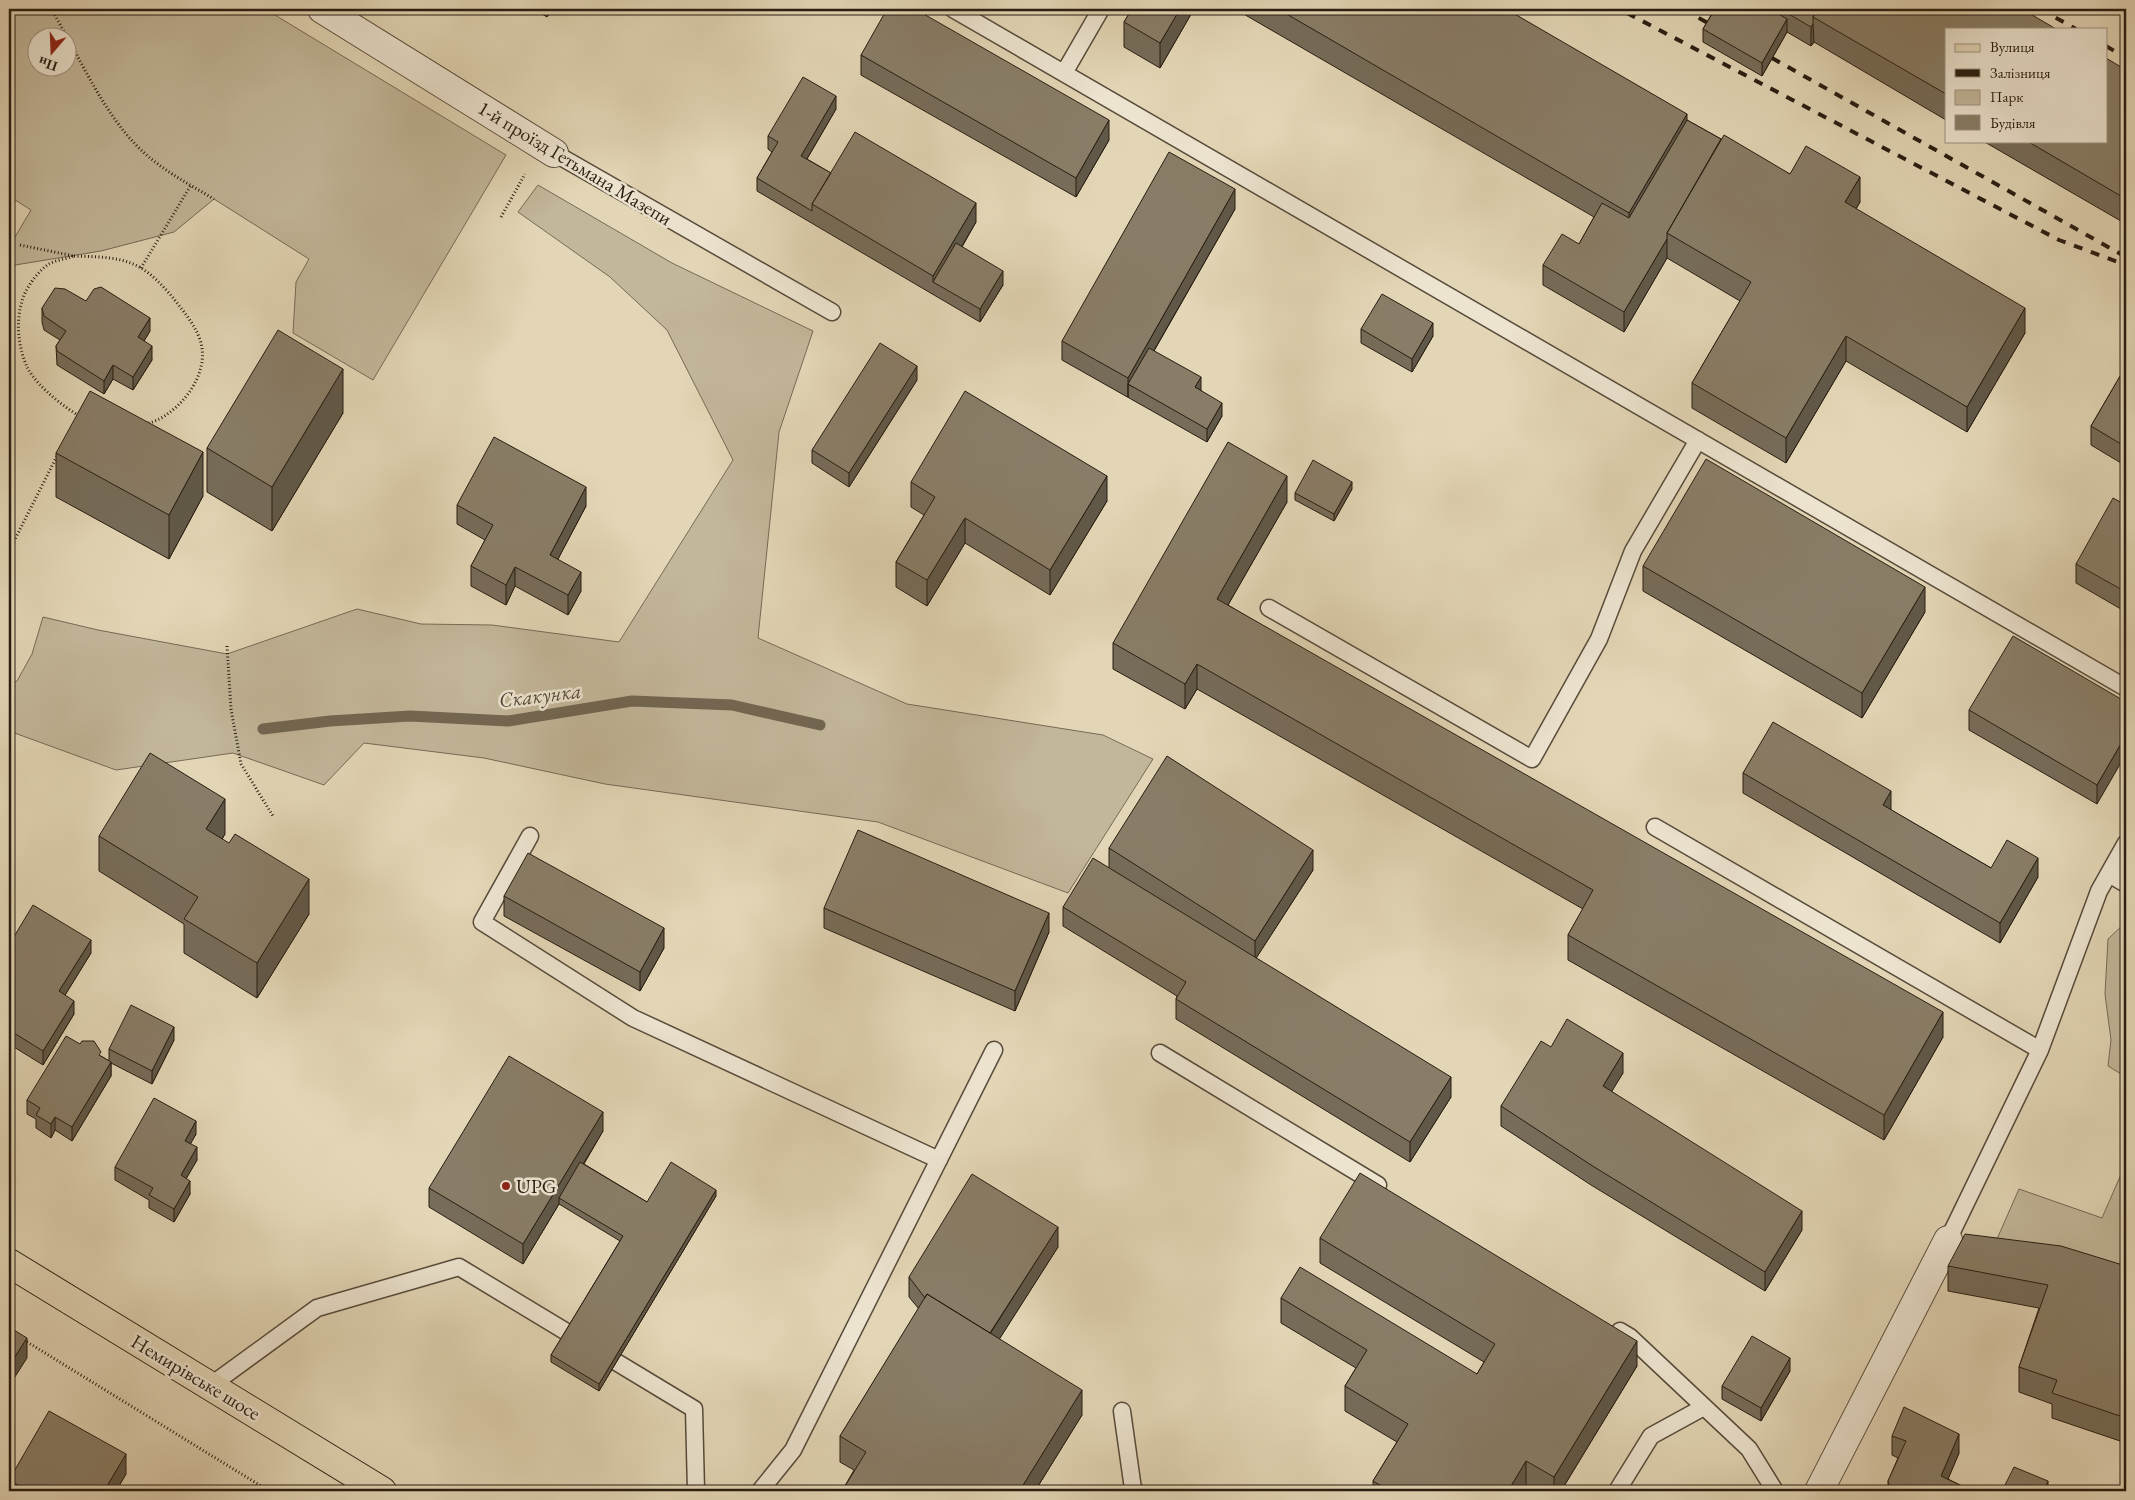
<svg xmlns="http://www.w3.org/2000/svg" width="2135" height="1500" font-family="'EB Garamond',serif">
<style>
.green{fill:#c3b79a;stroke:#766a56;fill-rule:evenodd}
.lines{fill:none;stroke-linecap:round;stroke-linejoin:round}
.stream{stroke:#726652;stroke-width:11}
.lane-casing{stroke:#574b3a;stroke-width:19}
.street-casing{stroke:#574b3a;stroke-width:30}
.primary-casing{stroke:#281d11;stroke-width:30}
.path{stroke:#281d11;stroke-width:3;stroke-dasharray:1 2.5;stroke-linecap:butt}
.lane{stroke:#ede4d0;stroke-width:16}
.street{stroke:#ede4d0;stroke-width:28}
.primary{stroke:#e3d6b6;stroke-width:28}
.rail{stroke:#281d11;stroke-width:4;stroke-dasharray:9 9;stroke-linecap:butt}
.wall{fill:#766c59;stroke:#281d11}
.shaded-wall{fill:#605848;stroke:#281d11}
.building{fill:#897d67;stroke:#281d11}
.poi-dot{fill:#8f2418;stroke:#ede4d0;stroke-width:2}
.labels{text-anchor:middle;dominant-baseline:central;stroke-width:5;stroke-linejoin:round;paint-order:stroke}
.street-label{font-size:20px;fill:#281d11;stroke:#ede4d0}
.poi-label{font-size:20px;fill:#281d11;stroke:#ede4d0;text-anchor:start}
.water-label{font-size:21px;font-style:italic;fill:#534837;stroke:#ede4d0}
</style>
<rect width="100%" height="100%" fill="#e3d6b6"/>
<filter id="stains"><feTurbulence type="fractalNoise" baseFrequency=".004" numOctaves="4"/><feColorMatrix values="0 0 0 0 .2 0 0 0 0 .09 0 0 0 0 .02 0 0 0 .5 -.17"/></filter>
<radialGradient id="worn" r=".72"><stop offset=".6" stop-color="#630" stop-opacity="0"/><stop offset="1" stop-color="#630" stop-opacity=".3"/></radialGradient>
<!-- green -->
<path class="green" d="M9,9H265L506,155L373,380L293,333L296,282L309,259L214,199L174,232L101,251L9,266V247L31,210L9,196ZM38,38H68V68H38Z
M538,185L672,263L813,331L779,432L758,638L907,704L1103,735L1153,759L1068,893L878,822L605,784L484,758L364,743L324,785L233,753L116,770L9,731V684L17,681L32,654L43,617L98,630L227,654L357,609L421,624L492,625L619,642L733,460L667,330L610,277L518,212Z
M2126,922V1077L2108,1066L2111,1040L2105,994L2108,939Z
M2126,1163V1279L1993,1248L2019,1189L2102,1218Z"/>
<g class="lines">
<!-- stream -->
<path class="stream" d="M263,729L330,721L410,716L508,721L632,701L732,705L820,725"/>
<defs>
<path id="lane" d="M953,9L2126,688
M1064,73L1101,9
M554,153L832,312
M1269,608L1532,759L1599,639L1633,551L1698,440
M1655,827L2040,1050L2099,891L2126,843
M530,836L482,922L633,1018L939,1160
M2109,874L2126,884
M1160,1053L1378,1185
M1948,1240L2040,1050
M1620,1331L1630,1337L1749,1449L1775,1491
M210,1386L317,1308L459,1267L694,1409L696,1491
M1122,1411L1133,1489L1136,1491
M760,1491L793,1450L994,1050
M1617,1491L1651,1436L1704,1407"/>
<path id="street" d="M322,9L554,153
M1819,1491L1948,1240"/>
<path id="primary" d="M9,1263L382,1491"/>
</defs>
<!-- lane casing -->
<use href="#lane" class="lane-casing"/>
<!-- street casing -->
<use href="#street" class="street-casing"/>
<!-- primary casing -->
<use href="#primary" class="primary-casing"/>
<!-- path -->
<path class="path" d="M51,9C78,53 101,110 138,147C160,169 187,183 214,199
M501,217L525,174
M20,245L74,256
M74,256C97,257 121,256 141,268C153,275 165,288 174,299C183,311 193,322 199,337C211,366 190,399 166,415C149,427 121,430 100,425C77,419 38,389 27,367C17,344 15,316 25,293C30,283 39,270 49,264C56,260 66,259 74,256Z
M141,268L191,185
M9,551L57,456
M227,646L231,709L241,764L273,816
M24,1340L269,1491"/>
<!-- lane -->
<use href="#lane" class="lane"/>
<!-- street -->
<use href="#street" class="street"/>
<!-- primary -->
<use href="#primary" class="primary"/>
<!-- rail -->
<path class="rail" d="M1683,9L1713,26
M2040,9L2076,29
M2124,9L2126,10
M1627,13L2059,240L2126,265
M2106,46L2126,58
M1772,58L2126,257"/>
</g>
<!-- wall -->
<path class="wall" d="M534,9H552L547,17Z
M1132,9H1194L1160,68L1124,47V22Z
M1235,9H1506L1687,120L1721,139L1790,174L1860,202L1856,209L2025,333L1967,432L1846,361L1786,463L1692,408V383L1740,301L1667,258L1624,332L1543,285V265L1579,244L1594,217Z
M1699,9H2022L1946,29V120L1814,42L1811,46L1787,32L1762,76L1703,42V29L1711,15Z
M861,55L1109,140L1076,197L861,75Z
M2126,70V224L1983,141H2106Z
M836,109L807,159L831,173L976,222L962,247L1003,285L980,322L757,191V178L772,152L768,149V136Z
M1235,209L1154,351L1201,390L1222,416L1207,442L1062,360V341Z
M86,301L150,331L144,341L152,360L133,390L113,379L104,394L57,365L56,346L60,340L44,330L42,322V308Z
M1361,329L1433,336L1412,372L1361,343Z
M2126,366V466L2091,445V426Z
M917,380L849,487L812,463V450Z
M343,413L272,531L207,492V448Z
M56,453L203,496L169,559L56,497Z
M911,482L1107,501L1050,595L965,543L927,606L896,587V562L924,515L911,507Z
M1352,489L1334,521L1295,500V493Z
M1287,502L1228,605L1943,1037L1884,1140L1568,960V935L1583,909L1197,689L1185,709L1113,669V643Z
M457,505L586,506L558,559L581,591L568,615L515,586L506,605L471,586V566L485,540L457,524Z
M2126,505V612L2076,583V564Z
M1643,566L1925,612L1862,718L1643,591Z
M2126,702L2097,804L1969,730V710Z
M1743,773L1891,810L1991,868L2038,877L2000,943L1743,793Z
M225,834L222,839L309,914L257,998L184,953V924L99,871V836Z
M1109,848L1313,870L1256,958L1451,1097L1410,1162L1176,1019V999L1177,996L1063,926V907L1109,867Z
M504,896L664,948L640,991L504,916Z
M824,908L1049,932L1015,1011L824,928Z
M9,945L91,953L65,995L74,1014L43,1065L9,1044Z
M174,1040L152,1084L111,1063V1076L72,1141L55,1130L51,1138L36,1128V1119L27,1114V1100L101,1056L109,1061V1049Z
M1551,1047L1623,1073L1611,1091L1802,1230L1765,1291L1591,1185L1501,1126V1106Z
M603,1131L584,1164L647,1202L716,1196L599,1391L551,1362V1355L620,1241L559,1204L523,1264L429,1207V1188Z
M196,1134L190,1144L197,1160L186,1178L190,1194L174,1222L149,1208V1200L115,1180V1167Z
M1320,1238L1637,1366L1561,1491H1536L1526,1486L1523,1491H1373V1481L1397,1442L1345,1411V1386L1356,1368L1281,1323V1298L1477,1374L1484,1362L1320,1263Z
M1058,1247L999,1339L1082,1415L1035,1491H842L854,1470L840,1462V1436L919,1309L909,1297V1277Z
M1948,1266H2126V1443L2052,1418V1404L2019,1392V1367L2039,1308L1948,1291Z
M1790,1371L1761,1421L1722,1399V1386Z
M1892,1436L1959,1453L1948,1479L1972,1491H1888V1481L1898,1458L1892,1455Z
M126,1474L116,1491H9V1480Z"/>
<!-- shaded-wall -->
<path class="shaded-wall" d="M547,9H552L547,17Z
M1180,9H1194L1160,68V43Z
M1787,19V32L1762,76V63Z
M1813,24L1814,42L1811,46V27Z
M836,96V109L801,169V156Z
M1687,114V139L1629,238V213Z
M1109,120V140L1076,197V178Z
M1860,177V202L1845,227V202Z
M1235,189V209L1133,387L1128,384V397V378Z
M976,203V222L939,285L933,282V276Z
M1667,239V258L1624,332V312Z
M1003,271V285L980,322V309Z
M2025,308V333L1967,432V407Z
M150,318V331L138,351V337Z
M1433,323V336L1412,372V359Z
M1846,336V361L1786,463V438Z
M152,346V360L133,390V377Z
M113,365V379L104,394V381Z
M917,366V380L849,487V473Z
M343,369V413L272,531V487Z
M1201,377V391L1195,387Z
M1222,403V416L1207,442V429Z
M203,452V496L169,559V515Z
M1107,476V501L1050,595V570Z
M1287,476V502L1217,624V599Z
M1352,482V489L1334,521V514Z
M586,487V506L550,574V555Z
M965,518V543L927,606V580Z
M515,567V586L506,605V585Z
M581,572V591L568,615V595Z
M1925,587V612L1862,718V693Z
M1197,664V689L1185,709V684Z
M2126,735V754L2097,804V785Z
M1891,791V810L1883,805Z
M225,799V834L206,864V829Z
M1313,850V870L1255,960V941Z
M2038,858V877L2000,943V923Z
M309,879V914L257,998V963Z
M1049,913V932L1015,1011V991Z
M664,928V948L640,991V972Z
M91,940V953L59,1005V991Z
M74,1001V1014L43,1065V1051Z
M1943,1012V1037L1884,1140V1115Z
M174,1027V1040L152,1084V1071Z
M1623,1053V1073L1603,1106V1086Z
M111,1062V1076L72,1141V1127Z
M1451,1077V1097L1410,1162V1142Z
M603,1112V1131L562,1199L559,1198V1204L523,1264V1244Z
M55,1117V1130L51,1138V1124Z
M196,1121V1134L185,1154V1141Z
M197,1147V1160L181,1188V1175Z
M190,1181V1194L174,1222V1209Z
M716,1190V1196L599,1391V1384Z
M1802,1211V1230L1765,1291V1272Z
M1058,1227V1247L988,1357V1337Z
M27,1338V1358L9,1386V1366Z
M1637,1341V1366L1561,1491H1554V1477Z
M1790,1358V1371L1761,1421V1408Z
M1082,1390V1415L1035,1491H1020V1490Z
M1959,1434V1453L1943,1491L1941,1476Z
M126,1454V1474L116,1491H104Z
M1526,1461V1486L1523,1491H1508Z
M2048,1481V1491H2044Z"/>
<!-- building -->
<path class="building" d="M887,9H915L1109,120L1076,178L861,55Z
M1132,9H1180L1160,43L1124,22Z
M1278,9H1506L1687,114L1629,213Z
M1715,9H1770L1787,19L1762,63L1703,29Z
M1780,9H1818L1813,17V24L1811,27Z
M1818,9H2022L2056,29H1946V94L1813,17Z
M2106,58L2126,70V199L2027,141H2106Z
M803,77L836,96L801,156L831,173L812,204V211L757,178L778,142L768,136Z
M1687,120L1721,139L1667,233V239L1624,312L1543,265L1562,234L1579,244L1602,203L1629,218Z
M855,132L976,203L933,276L812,204Z
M1724,135L1790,174L1806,146L1860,177L1845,202L2025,308L1967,407L1846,336L1786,438L1692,383L1751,282L1667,233Z
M1169,152L1235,189L1128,378L1062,341Z
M956,243L1003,271L980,309L933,282Z
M101,287L150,318L138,337L152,346L133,377L113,365L104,381L57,351L56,346L66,331L44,316L42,308L55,288L65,289L86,301L94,289Z
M1382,294L1433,323L1412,359L1361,329Z
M278,330L343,369L272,487L207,448Z
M880,343L917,366L849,473L812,450Z
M1149,348L1201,377L1195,387L1222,403L1207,429L1128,384Z
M2126,366V447L2091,426Z
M90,391L203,452L169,515L56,453Z
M965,391L1107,476L1050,570L965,518L927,580L896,562L935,497L911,482Z
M494,437L586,487L550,555L581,572L568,595L515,567L506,585L471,566L493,525L457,505Z
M1228,442L1287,476L1217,599L1943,1012L1884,1115L1568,935L1593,890L1197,664L1185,684L1113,643Z
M1706,459L1925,587L1862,693L1643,566Z
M1313,460L1352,482L1334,514L1295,493Z
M2113,498L2126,505V592L2076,564Z
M2013,636L2126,702V735L2097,785L1969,710Z
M1773,722L1891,791L1883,805L1991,868L2007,840L2038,858L2000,923L1743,773Z
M150,753L225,799L206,829L229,843L235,834L309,879L257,963L184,919L198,897L99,836Z
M1167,756L1313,850L1255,941L1109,848Z
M858,830L1049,913L1015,991L824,908Z
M528,853L664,928L640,972L504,896Z
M1093,858L1451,1077L1410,1142L1176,999L1186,982L1063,907Z
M33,905L91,940L59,991L74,1001L43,1051L9,1030V945Z
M131,1005L174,1027L152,1071L109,1049Z
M1567,1019L1623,1053L1603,1086L1802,1211L1765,1272L1591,1165L1501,1106L1541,1041L1551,1047Z
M66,1036L80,1044L82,1041H94L101,1052L99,1055L111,1062L72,1127L55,1117L51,1124L36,1115L40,1108L27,1100Z
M509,1056L603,1112L523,1244L429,1188Z
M154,1098L196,1121L185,1141L197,1147L181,1175L190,1181L174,1209L149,1195L153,1188L115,1167Z
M580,1162L647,1202L671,1162L716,1190L599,1384L551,1355L623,1236L559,1198Z
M1360,1173L1637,1341L1554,1477L1526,1461L1508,1491H1390L1373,1481L1408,1424L1345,1386L1367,1350L1281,1298L1300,1267L1477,1374L1495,1344L1320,1238Z
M972,1174L1058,1227L990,1333L927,1294L925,1298L909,1277Z
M1965,1234L2061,1246L2126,1266V1418L2052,1393L2057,1380L2019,1367L2048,1285L1948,1266Z
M927,1294L1082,1390L1020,1490L1023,1491H842L866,1452L840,1436Z
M9,1327L27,1338L9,1366Z
M1752,1336L1790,1358L1761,1408L1722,1386Z
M1904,1407L1959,1434L1941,1476L1972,1491H1891L1888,1481L1906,1441L1892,1436Z
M49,1411L126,1454L104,1491H28L9,1480Z
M2014,1467L2048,1481L2044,1491H2002Z"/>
<!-- markers -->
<circle class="poi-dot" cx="506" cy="1186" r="5"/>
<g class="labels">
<!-- street labels -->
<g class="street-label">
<text transform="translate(575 163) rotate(31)">1-й проїзд Гетьмана Мазепи</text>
<text transform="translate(196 1377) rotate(31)">Немирівське шосе</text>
</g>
<!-- poi labels -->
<g class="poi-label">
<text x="516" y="1186">UPG</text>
</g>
<!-- water labels -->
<g class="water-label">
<text transform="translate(540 695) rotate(-7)">Скакунка</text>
</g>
</g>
<!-- margin -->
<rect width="2135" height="1500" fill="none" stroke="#e3d6b6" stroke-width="30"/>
<rect x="10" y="10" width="2115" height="1480" fill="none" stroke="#281d11" stroke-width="2.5"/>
<rect x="15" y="15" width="2105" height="1470" fill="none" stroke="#281d11"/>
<!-- legend -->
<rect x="1945" y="28" width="162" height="115" fill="#ede4d0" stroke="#9e9484"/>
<rect x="1955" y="44" width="25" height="8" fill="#e3d6b6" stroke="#9e9484"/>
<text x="1990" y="52" font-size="15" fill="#281d11">Вулиця</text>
<rect x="1955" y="69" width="25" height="8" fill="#281d11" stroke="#9e9484"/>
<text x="1990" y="78" font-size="15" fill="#281d11">Залізниця</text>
<rect x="1955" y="90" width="25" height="15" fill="#c3b79a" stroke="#9e9484"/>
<text x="1990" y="102" font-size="15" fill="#281d11">Парк</text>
<rect x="1955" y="115" width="25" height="15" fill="#897d67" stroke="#9e9484"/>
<text x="1990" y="128" font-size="15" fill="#281d11">Будівля</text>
<!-- north arrow -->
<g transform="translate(52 52) rotate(199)"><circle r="24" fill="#ede4d0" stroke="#9e9484"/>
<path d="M0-4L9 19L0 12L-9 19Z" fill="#8f2418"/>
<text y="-8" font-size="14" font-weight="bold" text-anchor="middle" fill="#281d11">Пн</text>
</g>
<rect width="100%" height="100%" filter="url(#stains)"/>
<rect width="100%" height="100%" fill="url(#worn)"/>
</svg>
